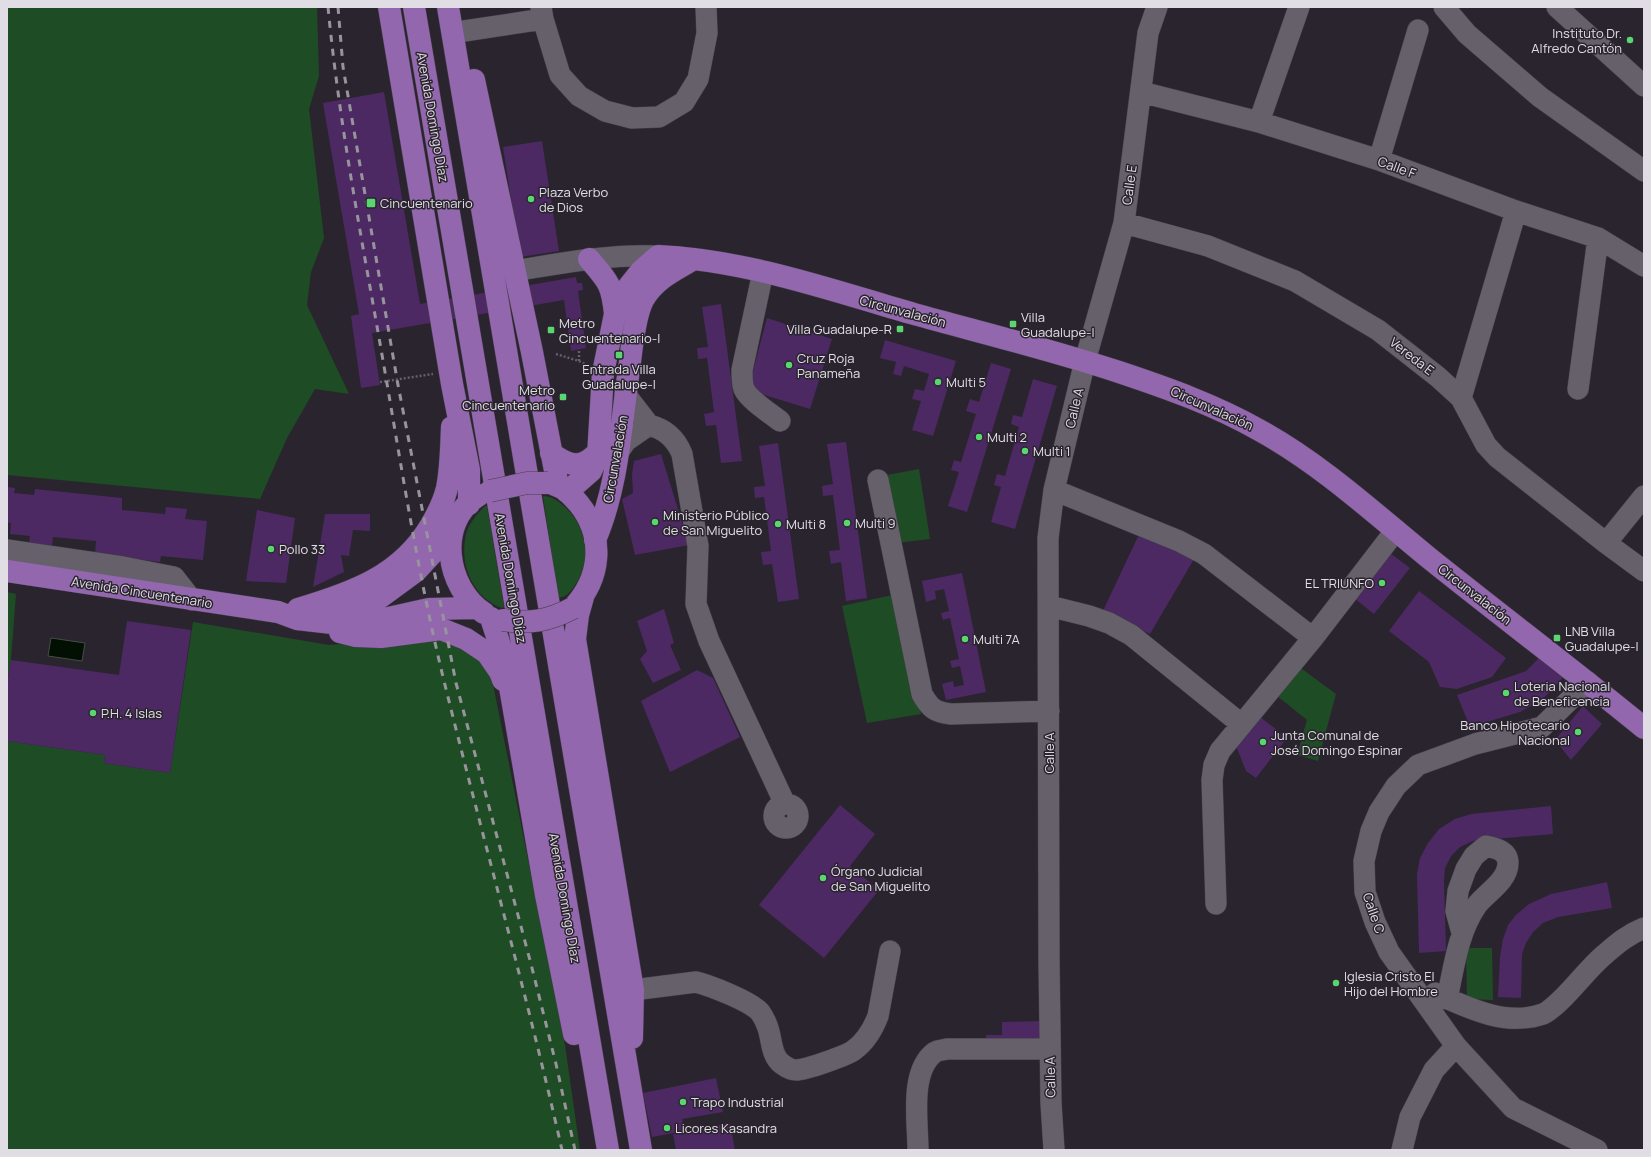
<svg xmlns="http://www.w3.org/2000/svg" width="1651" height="1157" font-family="Manrope,sans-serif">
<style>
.green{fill:#1e4d25}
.water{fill:#011003;stroke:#444e46}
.building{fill:#4c2963}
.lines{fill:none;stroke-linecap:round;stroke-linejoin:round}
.minor-casing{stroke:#443f47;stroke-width:22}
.major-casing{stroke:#443f47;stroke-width:23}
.path{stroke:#645f68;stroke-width:2.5;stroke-dasharray:2 2;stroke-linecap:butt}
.minor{stroke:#66606b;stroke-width:21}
.major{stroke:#9267ae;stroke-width:22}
.rail{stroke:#98949c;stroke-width:3;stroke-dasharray:7 7;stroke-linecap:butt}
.major-bridge-casing{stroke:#443f47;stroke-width:23;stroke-linecap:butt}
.major-bridge{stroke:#9267ae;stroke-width:22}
.poi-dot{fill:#5ad56f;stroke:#2a242e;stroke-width:1.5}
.labels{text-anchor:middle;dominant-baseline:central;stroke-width:3;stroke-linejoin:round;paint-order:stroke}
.poi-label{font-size:13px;fill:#e1dde4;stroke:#2a242e;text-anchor:start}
.street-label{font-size:13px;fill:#e1dde4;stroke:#2a242e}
</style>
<rect width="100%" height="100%" fill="#2a242e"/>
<!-- green -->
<path class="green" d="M7,7H317L319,76L309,109L324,238L311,272L307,305L349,394L315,389L287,438L260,499L7,475Z
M919,469L930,539L897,543L887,475Z
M543,496C552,496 558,501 565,507C588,528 592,563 573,588C569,594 565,597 558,598Z
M485,506H487L504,607L502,608C471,597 458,561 467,531C470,522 478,513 485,506Z
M7,592L16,594L11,660L7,684Z
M897,594L921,714L867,723L842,606Z
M193,622L329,645L448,637L489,664L565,1045L580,1150H7V741L105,755L104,763L170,773Z
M1294,663L1336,694L1318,761L1297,755L1307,720L1271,691Z
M1466,948H1492L1493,1000L1467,999Z"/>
<!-- water -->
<path class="water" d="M51,638L85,643L82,661L48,656Z"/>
<!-- building -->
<path class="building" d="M384,92L420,304L576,277L577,283H582L583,290L578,291L586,348L571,351L564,300L372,333L380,385L361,388L351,316L359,314L323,103Z
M542,141L559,251L520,257L503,147Z
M721,304L742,461L721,463L716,425L706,426L704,414L714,412L707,358L698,359L697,348L708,347L702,307Z
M767,318L832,339L810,409L748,390Z
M885,340L956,361L933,436L912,430L921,401L912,399L915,389L924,391L929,374L904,366L901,376L893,374L896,362L880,358Z
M991,363L1011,369L967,512L948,506L959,472L951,470L954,460L961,462L976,414L966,411L970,399L979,402Z
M1033,379L1057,386L1015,529L991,522L1001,487L994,485L997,474L1005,476L1019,427L1011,424L1013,415L1022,417Z
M846,442L867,598L846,601L841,562L831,564L829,551L840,550L833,495L823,496L822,486L833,484L827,444Z
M778,443L799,599L778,602L772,564L763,565L761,552L771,551L764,497L755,498L754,487L765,486L759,446Z
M661,454L689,545L635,555L622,499L633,493L632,474L634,461Z
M7,487L15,488L14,493L34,495L35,489L122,498V510L165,514L166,507L187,509L185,519L207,521L203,560L161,556L160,562L95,554L96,541L53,537L52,547L29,544L30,536L10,534L11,523L7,522Z
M257,510L295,518L286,583L246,581Z
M325,514H370V531L353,530L349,556L341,555L344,572L313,587Z
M1142,528L1197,554L1150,634L1102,613Z
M1390,553L1410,568L1374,614L1354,598Z
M962,573L986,692L946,700L942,684L953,681L954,687L964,685L960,666L952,668L950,661L959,659L950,618L943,620L941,613L949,611L944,589L935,591L936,599L926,602L922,581Z
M1419,591L1506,658L1492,677L1457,689L1440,687L1429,662L1389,631Z
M664,609L674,643L670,645L681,670L653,683L640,659L647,651L637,621Z
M127,621L191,630L170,773L104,763L105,755L7,741V684L11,660L119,675Z
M1540,657L1564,676L1551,691L1540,701L1520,712L1470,727L1457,695L1526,671Z
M697,670L713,678L740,737L670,772L641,701Z
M1583,706L1602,724L1571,760L1555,740Z
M1254,712L1287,738L1256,778L1246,771L1233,738Z
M840,805L875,834L850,866L879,890L824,958L759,905Z
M1551,806L1553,834L1473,841L1460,847L1451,856L1445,868L1444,881L1446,951L1419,953L1417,874L1420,858L1428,843L1439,829L1455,819L1471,814Z
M1607,882L1612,908L1558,917L1543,923L1533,932L1526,943L1522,954L1521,998L1498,997L1500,957L1503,939L1508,925L1516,915L1529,904L1551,894Z
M1040,1021V1042H986V1035H1002V1022Z
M716,1078L723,1112L682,1119L685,1131L652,1137L643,1093Z
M730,1123L735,1150H676L673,1134Z"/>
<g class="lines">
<defs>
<path id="minor" d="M541,7L543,19L560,75L579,96L605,111L632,118L659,117L684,102L698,79L707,33L706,7
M1444,7L1467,34L1540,97L1644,171
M1557,7L1644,86
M464,31L543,19
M1141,92L1259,122L1379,160L1516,211L1598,238L1644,266
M1259,122L1299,7
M1379,160L1418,30
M1124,223L1208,246L1295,281L1378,330L1438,377L1461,398L1486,445L1497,457L1606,543L1644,571
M514,271C562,263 610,254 658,256
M763,272L742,370C742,376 742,384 744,389C749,400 770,413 780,421
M1578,389L1598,238
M625,394L649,425C665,429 676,439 682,454L698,546L696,604L709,641L785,804
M1461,398L1516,211
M619,451L626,441L649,425
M878,480L922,694C930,708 934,712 951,714L1049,711
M1054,490L1179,541L1204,554L1313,638
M1606,543L1644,496
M7,550L123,567L174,577L192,600
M1049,606L1089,616L1109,623L1131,635L1241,724
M1588,682L1542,727L1475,744L1418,765L1396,786L1379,812L1371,831L1364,861L1365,892L1375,922L1389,952L1456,1046L1513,1108L1597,1150
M774 816a12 12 0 1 1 24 0a12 12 0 1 1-24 0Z
M1216,904L1212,780L1214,765L1220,751L1313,638L1396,530
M633,990L696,982C711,986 750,1001 760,1012C763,1016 766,1022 768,1028C772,1040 771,1056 782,1064C786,1067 791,1070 796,1070C805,1070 846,1056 854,1050C865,1042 873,1029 878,1016L890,951
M1435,993C1468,1008 1506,1027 1543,1014C1550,1011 1559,1002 1564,997C1578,983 1589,968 1604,955C1618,943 1627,935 1644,928
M1447,999C1454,967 1458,932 1477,905C1486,893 1508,881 1508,863C1508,851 1496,848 1486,846L1474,856L1466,869L1458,891L1456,911L1462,933
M918,1150C918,1122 909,1071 935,1052C938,1050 943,1050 947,1049H1050
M1054,1150L1051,1103L1049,960L1048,538L1054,490L1085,361L1124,223L1148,33L1157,7
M1402,1150L1410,1117L1434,1070L1456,1046"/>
<path id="major" d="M389,7L452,384L469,470V504
M414,7L608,1150
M448,7L641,1150
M474,80L532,352L558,486
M589,259C608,281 612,284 615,314
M551,453C571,468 583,469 600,450
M555,485C565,488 572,496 579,504C605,537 601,578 573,608
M567,492L591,471L598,456L603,373L615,314L629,286L641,271L658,256C746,260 831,290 914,314C983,333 1052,350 1119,372C1167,388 1215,405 1259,430C1321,464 1374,513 1429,558C1500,615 1573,670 1644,728
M479,495C435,522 446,588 484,613
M595,540C619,484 621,422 630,362C632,344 635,316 643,300C655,279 675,270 694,259
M7,571L278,612L297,619L332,623L384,619L429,609L476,608
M583,597L578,615L575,639L633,990L632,1038
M298,609C352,593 401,576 431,525C438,513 444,501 447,488C451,468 451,448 452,427
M325,609H345L375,601L416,571L452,532
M491,618L506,664L546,895L574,1034
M340,632L356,636L381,637L441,629L466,639L487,653L500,672L503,680"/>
</defs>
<!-- minor casing -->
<use href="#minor" class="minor-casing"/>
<!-- major casing -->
<use href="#major" class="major-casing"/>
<!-- path -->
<path class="path" d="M556,354L579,361L587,365
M579,361V349
M380,382L433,374"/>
<!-- minor -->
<use href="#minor" class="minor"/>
<!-- major -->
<use href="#major" class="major"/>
<!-- rail -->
<path class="rail" d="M328,7C339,122 361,235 381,349C401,463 418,577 446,689C484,843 527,995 562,1150
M338,7L343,67L398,385L456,683L531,964L556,1064L575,1150"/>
<defs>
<path id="major-bridge" d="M490,491L527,483H548
M503,620C531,624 548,621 573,608"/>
</defs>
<!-- major-bridge casing -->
<use href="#major-bridge" class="major-bridge-casing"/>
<!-- major-bridge -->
<use href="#major-bridge" class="major-bridge"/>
</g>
<!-- markers -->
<g class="poi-dot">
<circle cx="1630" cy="40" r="4"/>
<circle cx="531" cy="199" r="4"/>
<rect x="366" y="198" width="10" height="10" rx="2"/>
<rect x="1009" y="320" width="8" height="8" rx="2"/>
<rect x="896" y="325" width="8" height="8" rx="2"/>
<rect x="547" y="326" width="8" height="8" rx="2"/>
<rect x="615" y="351" width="8" height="8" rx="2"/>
<circle cx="789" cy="365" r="4"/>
<circle cx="938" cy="382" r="4"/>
<rect x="559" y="393" width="8" height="8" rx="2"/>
<circle cx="979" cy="437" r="4"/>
<circle cx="1025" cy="451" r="4"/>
<circle cx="655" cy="522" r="4"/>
<circle cx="847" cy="523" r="4"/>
<circle cx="778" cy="524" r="4"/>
<circle cx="271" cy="549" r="4"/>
<circle cx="1382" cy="583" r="4"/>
<rect x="1553" y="634" width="8" height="8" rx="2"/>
<circle cx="965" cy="639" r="4"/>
<circle cx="1506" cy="693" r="4"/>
<circle cx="93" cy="713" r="4"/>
<circle cx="1578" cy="732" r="4"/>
<circle cx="1263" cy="742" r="4"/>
<circle cx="823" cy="878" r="4"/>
<circle cx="1336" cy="983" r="4"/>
<circle cx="683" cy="1102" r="4"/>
<circle cx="667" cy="1128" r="4"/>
</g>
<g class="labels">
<!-- poi labels -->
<g class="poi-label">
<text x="1622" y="33" text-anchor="end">Instituto Dr.<tspan x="1622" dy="15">Alfredo Cantón</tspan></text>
<text x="539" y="192">Plaza Verbo<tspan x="539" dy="15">de Dios</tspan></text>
<text x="380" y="203">Cincuentenario</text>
<text x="1021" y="317">Villa<tspan x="1021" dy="15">Guadalupe-I</tspan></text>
<text x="559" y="323">Metro<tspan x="559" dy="15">Cincuentenario-I</tspan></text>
<text x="892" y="329" text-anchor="end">Villa Guadalupe-R</text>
<text x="797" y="358">Cruz Roja<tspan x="797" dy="15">Panameña</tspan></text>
<text x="619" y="369" text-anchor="middle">Entrada Villa<tspan x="619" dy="15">Guadalupe-I</tspan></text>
<text x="946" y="382">Multi 5</text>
<text x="555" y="390" text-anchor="end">Metro<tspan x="555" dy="15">Cincuentenario</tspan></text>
<text x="987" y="437">Multi 2</text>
<text x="1033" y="451">Multi 1</text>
<text x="663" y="515">Ministerio Público<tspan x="663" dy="15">de San Miguelito</tspan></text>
<text x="855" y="523">Multi 9</text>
<text x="786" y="524">Multi 8</text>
<text x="279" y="549">Pollo 33</text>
<text x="1374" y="583" text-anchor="end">EL TRIUNFO</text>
<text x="1565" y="631">LNB Villa<tspan x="1565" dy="15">Guadalupe-I</tspan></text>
<text x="973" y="639">Multi 7A</text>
<text x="1514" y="686">Loteria Nacional<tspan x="1514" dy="15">de Beneficencia</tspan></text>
<text x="101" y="713">P.H. 4 Islas</text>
<text x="1570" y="725" text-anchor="end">Banco Hipotecario<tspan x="1570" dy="15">Nacional</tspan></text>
<text x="1271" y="735">Junta Comunal de<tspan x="1271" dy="15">José Domingo Espinar</tspan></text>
<text x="831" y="871">Órgano Judicial<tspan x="831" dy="15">de San Miguelito</tspan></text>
<text x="1344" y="976">Iglesia Cristo El<tspan x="1344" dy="15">Hijo del Hombre</tspan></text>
<text x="691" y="1102">Trapo Industrial</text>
<text x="675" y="1128">Licores Kasandra</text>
</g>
<!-- street labels -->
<g class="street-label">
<text transform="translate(433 117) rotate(80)">Avenida Domingo Díaz</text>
<text transform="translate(1397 167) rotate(20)">Calle F</text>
<text transform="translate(1129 185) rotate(-82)">Calle E</text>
<text transform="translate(903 311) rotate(15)">Circunvalación</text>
<text transform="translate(1412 356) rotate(38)">Vereda E</text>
<text transform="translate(1074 408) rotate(-77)">Calle A</text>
<text transform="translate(1212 408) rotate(24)">Circunvalación</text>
<text transform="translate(615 459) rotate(-80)">Circunvalación</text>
<text transform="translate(511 578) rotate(80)">Avenida Domingo Díaz</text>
<text transform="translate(142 592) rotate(9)">Avenida Cincuentenario</text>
<text transform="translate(1475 594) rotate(38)">Circunvalación</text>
<text transform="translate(1049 753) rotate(-90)">Calle A</text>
<text transform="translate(565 898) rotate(80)">Avenida Domingo Díaz</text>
<text transform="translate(1374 913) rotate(71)">Calle C</text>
<text transform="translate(1050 1077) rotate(-91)">Calle A</text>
</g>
</g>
<!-- border -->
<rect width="1651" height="1157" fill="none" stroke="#e1dde4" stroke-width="16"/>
</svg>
